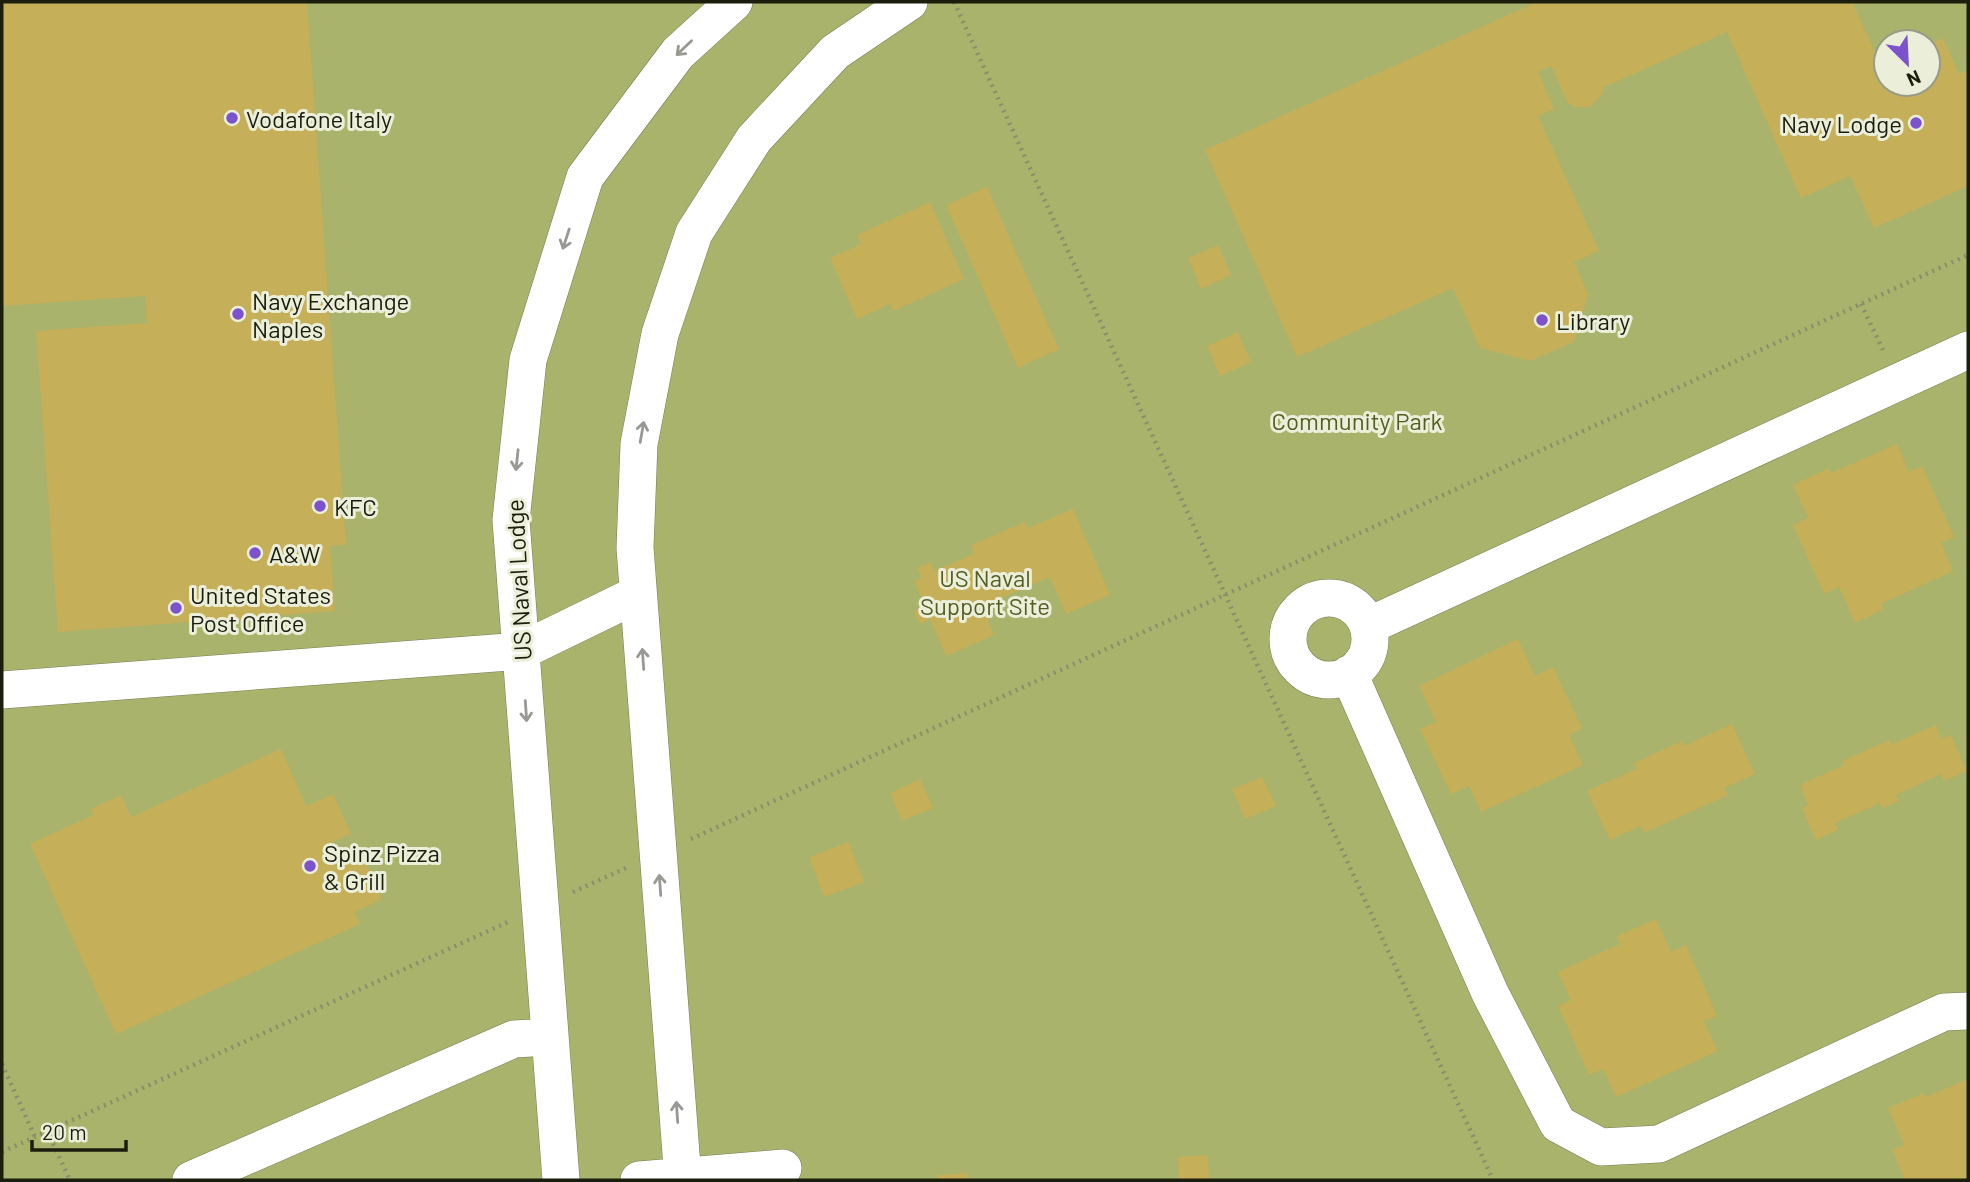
<svg xmlns="http://www.w3.org/2000/svg" width="1970" height="1182" font-family="Barlow,sans-serif">
<style>
.green{fill:#a9b36b;fill-rule:evenodd}
.building{fill:#c5af59}
.lines{fill:none;stroke-linecap:round;stroke-linejoin:round}
.street-casing{stroke:#777d54;stroke-width:38}
.path{stroke:#898e6d;stroke-width:4.5;stroke-dasharray:2 5;stroke-linecap:butt}
.street{stroke:#fff;stroke-width:37}
.oneway{stroke:#989992}
.poi-dot{fill:#7c53cc;stroke:#ebefd9;stroke-width:2.5}
.labels{text-anchor:middle;dominant-baseline:central;stroke-width:6;stroke-linejoin:round;paint-order:stroke}
.poi-label{font-size:24px;fill:#1b1d0d;stroke:#ebefd9;text-anchor:start}
.park-label{font-size:24px;fill:#565d21;stroke:#ebefd9}
.street-label{font-size:24px;fill:#1b1d0d;stroke:#ebefd9}
</style>
<rect width="100%" height="100%" fill="#cad1a6"/>
<!-- green -->
<path class="green" d="M2,2H1968V1180H2ZM1886,42H1928V84H1886Z"/>
<!-- building -->
<path class="building" d="M2,2H307L346,545L330,546L335,611L58,632L36,331L147,323L145,296L2,306Z
M1537,2H1852L1881,65L1886,63V84H1928V44L1943,38L1959,74L1968,70V186L1874,228L1850,176L1801,198L1727,32L1604,87L1601,96L1590,107H1575L1568,103L1551,66L1538,72L1554,109L1538,116L1599,251L1574,262L1588,294L1574,342L1530,361L1480,348L1453,288L1297,357L1205,150Z
M987,187L1059,349L1018,368L946,205Z
M930,202L964,279L893,311L890,304L857,319L830,258L861,244L857,235Z
M1218,245L1231,275L1201,289L1188,258Z
M1238,332L1251,362L1220,376L1207,346Z
M1897,444L1909,472L1922,466L1954,537L1941,543L1953,571L1881,604L1884,609L1855,623L1839,587L1824,594L1793,525L1808,518L1793,485L1829,468L1831,473Z
M1073,509L1110,595L1066,614L1050,577L982,606L994,635L946,656L930,619L920,624L914,611L925,606L914,581L922,577L917,568L931,562L934,571L974,554L971,545L1025,522L1028,528Z
M1518,639L1535,676L1553,667L1582,728L1569,735L1583,765L1481,812L1469,786L1451,794L1420,729L1436,722L1419,686Z
M1732,724L1755,774L1724,788L1728,795L1644,833L1641,826L1610,840L1587,791L1636,769L1634,763L1682,741L1684,746Z
M1936,725L1942,739L1951,735L1967,771L1944,781L1941,774L1896,795L1899,801L1882,808L1880,803L1835,823L1838,830L1816,840L1802,808L1808,805L1800,785L1844,765L1842,761L1889,740L1892,744Z
M281,749L306,806L333,794L351,834L326,845L337,869L363,857L382,899L355,912L360,924L116,1034L30,844L93,815L90,809L121,795L131,817Z
M1262,777L1276,806L1245,819L1232,789Z
M920,779L933,808L902,821L890,793Z
M849,842L864,882L824,897L809,857Z
M1656,919L1671,952L1686,945L1717,1016L1704,1021L1718,1051L1616,1097L1603,1069L1589,1075L1558,1006L1571,1000L1558,972L1620,944L1617,936Z
M1968,1079V1180H1905L1892,1150L1904,1145L1888,1108L1924,1093L1926,1097Z
M1208,1155L1209,1180H1179L1178,1157Z
M967,1173V1180H938V1175Z"/>
<g class="lines">
<defs>
<path id="street" d="M1288 639a41 41 0 1 1 82 0a41 41 0 1 1-82 0Z
M1368,626L1968,350
M1349,674L1490,993L1558,1124L1601,1147L1659,1144L1944,1012L1968,1011
M2,690L521,651L638,594
M191,1180L514,1039L550,1037
M561,1180L511,520L528,360L585,177L678,53L734,2
M639,1180L783,1168
M683,1180L635,548L639,444L660,334L694,233L754,139L835,52L909,2"/>
</defs>
<!-- street casing -->
<use href="#street" class="street-casing"/>
<!-- path -->
<path class="path" d="M954,2L1493,1180
M1861,304L1885,354
M691,839L1968,255
M573,892L626,868
M2,1064L35,1137
M47,1131L70,1180
M2,1152L508,922"/>
<!-- street -->
<use href="#street" class="street"/>
</g>
<!-- one-way arrows -->
<defs><path id="oneway-shaft" d="M-6 0H5M1.5-3L5.5 0L1.5 3" fill="none" stroke-width="1.6" stroke-linecap="round" stroke-linejoin="round" transform="scale(1.75)"/></defs>
<g class="oneway">
<use href="#oneway-shaft" transform="translate(684 48) rotate(136)"/>
<use href="#oneway-shaft" transform="translate(566 239) rotate(108)"/>
<use href="#oneway-shaft" transform="translate(642 432) rotate(-80)"/>
<use href="#oneway-shaft" transform="translate(517 460) rotate(96)"/>
<use href="#oneway-shaft" transform="translate(643 659) rotate(-94)"/>
<use href="#oneway-shaft" transform="translate(526 711) rotate(86)"/>
<use href="#oneway-shaft" transform="translate(660 885) rotate(-94)"/>
<use href="#oneway-shaft" transform="translate(677 1112) rotate(-94)"/>
</g>
<!-- markers -->
<g class="poi-dot">
<circle cx="232" cy="118" r="7"/>
<circle cx="1916" cy="123" r="7"/>
<circle cx="238" cy="314" r="7"/>
<circle cx="1542" cy="320" r="7"/>
<circle cx="320" cy="506" r="7"/>
<circle cx="255" cy="553" r="7"/>
<circle cx="176" cy="608" r="7"/>
<circle cx="310" cy="866" r="7"/>
</g>
<g class="labels">
<!-- poi labels -->
<g class="poi-label">
<text x="246" y="118">Vodafone Italy</text>
<text x="1902" y="123" text-anchor="end">Navy Lodge</text>
<text x="252" y="300">Navy Exchange<tspan x="252" dy="28">Naples</tspan></text>
<text x="1556" y="320">Library</text>
<text x="334" y="506">KFC</text>
<text x="269" y="553">A&amp;W</text>
<text x="190" y="594">United States<tspan x="190" dy="28">Post Office</tspan></text>
<text x="324" y="852">Spinz Pizza<tspan x="324" dy="28">&amp; Grill</tspan></text>
</g>
<!-- park labels -->
<g class="park-label">
<text x="1357" y="420">Community Park</text>
<text x="985" y="577">US Naval<tspan x="985" dy="28">Support Site</tspan></text>
</g>
<!-- street labels -->
<g class="street-label">
<text transform="translate(518 580) rotate(-93)">US Naval Lodge</text>
</g>
</g>
<!-- border -->
<rect width="1970" height="1182" fill="none" stroke="#1b1d0d" stroke-width="7"/>
<!-- north arrow -->
<g transform="translate(1907 63) rotate(156)"><circle r="33" fill="#ebefd9" stroke="#989b87" stroke-width="2"/>
<path d="M0-5L12 26L0 18L-12 26Z" fill="#7c53cc"/>
<text y="-10" font-size="19" font-weight="bold" text-anchor="middle" fill="#1b1d0d">N</text>
</g>
<!-- scale -->
<path d="M32 1140v10h94v-10" fill="none" stroke="#1b1d0d" stroke-width="3.5"/>
<text x="42" y="1140" font-size="21" fill="#1b1d0d" stroke="#ebefd9" stroke-width="5" paint-order="stroke">20 m</text>
</svg>
